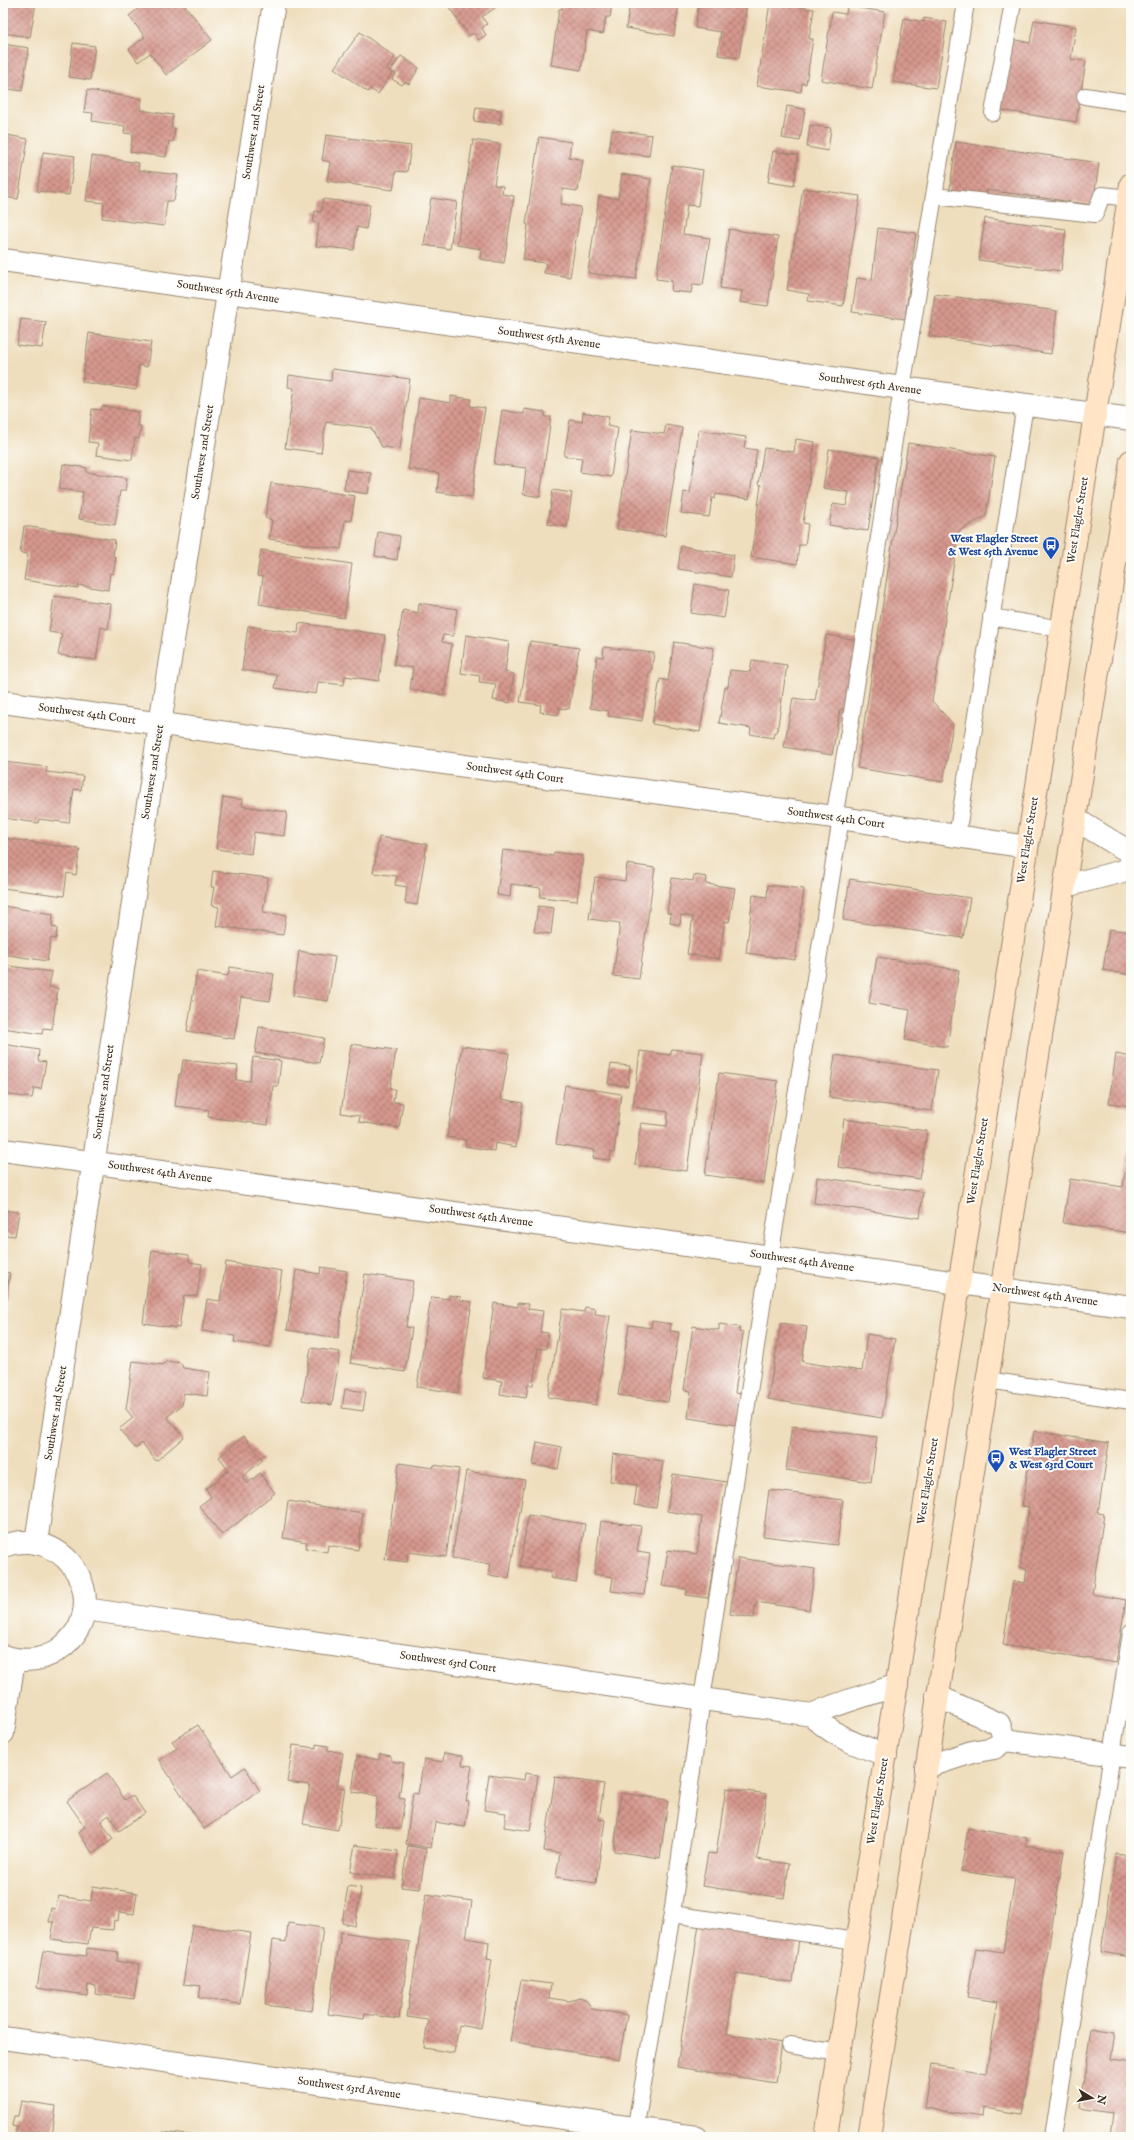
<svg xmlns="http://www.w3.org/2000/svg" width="1134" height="2140" font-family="'IM FELL English',serif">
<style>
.building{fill:url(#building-cross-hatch)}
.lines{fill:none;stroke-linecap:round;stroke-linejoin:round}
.service-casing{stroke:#95846e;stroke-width:18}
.minor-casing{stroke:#95846e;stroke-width:24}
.secondary-casing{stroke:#95846e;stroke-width:24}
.service{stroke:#fff;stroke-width:16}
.minor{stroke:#fff;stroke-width:22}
.secondary{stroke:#ffe4c6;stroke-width:22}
.labels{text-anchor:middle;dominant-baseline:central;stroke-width:4;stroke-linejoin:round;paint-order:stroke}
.street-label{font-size:11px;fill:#3b2a1e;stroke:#fdfcf7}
.transit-label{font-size:11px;font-weight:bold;fill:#164399;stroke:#fdfcf7;text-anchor:end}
</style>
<defs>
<pattern id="building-cross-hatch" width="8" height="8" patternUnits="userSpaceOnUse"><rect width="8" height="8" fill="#d6988e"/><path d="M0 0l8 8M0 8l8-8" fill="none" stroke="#af7c73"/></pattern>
</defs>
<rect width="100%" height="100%" fill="#fdfcf7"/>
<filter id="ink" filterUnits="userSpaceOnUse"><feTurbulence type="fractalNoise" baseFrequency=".025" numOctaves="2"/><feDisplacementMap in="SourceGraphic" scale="8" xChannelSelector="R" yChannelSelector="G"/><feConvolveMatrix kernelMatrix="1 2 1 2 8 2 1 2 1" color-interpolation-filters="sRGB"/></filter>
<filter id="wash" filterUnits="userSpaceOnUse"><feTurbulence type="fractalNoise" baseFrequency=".012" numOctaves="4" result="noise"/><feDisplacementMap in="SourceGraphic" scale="16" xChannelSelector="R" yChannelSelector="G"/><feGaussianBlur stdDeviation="0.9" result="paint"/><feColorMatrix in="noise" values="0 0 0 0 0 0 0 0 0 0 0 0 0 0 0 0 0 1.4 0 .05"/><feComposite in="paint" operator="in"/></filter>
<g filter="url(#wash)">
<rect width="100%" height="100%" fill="#efdebd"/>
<g id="blocks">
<!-- building -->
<path class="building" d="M3,3H36L30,37L3,33Z
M145,3H183L212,40L166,75L150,53L138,62L129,49L145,37L129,16Z
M446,3H502L482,17L487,24L482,28L486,35L479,40L474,33L469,36Z
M563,3H612L610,17H606L603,34L587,31L581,70L551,65L559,9H562Z
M630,3H679L674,36L626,28Z
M699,3H747L739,58L718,55L721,32L695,28Z
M770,3L785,5L786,3H799L798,7L814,9L809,39H813L806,84L802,83L801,92L757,86Z
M847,6L885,12L872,89L821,80L832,12L846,14Z
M904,18L924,22V18L947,22L936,88L893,82Z
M1034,20L1076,27L1071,59L1086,61L1076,122L1000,110L1012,39L1030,43Z
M360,32L395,57L387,69L392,73L378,94L370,89L368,92L334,68Z
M73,43L95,46L90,80L69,77Z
M3,44L29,48L22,91L3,88Z
M401,56L419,68L409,84L405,82L402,85L392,79L396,74L390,71Z
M87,90L142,99L140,110L173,115L171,128H175L173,142L169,141L166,157L130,152L133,134L124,133L125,126L92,121L93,113L84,112Z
M787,106L805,109L800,141L782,138Z
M476,107L501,110L500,124L474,121Z
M810,125L831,128L828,151L807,147Z
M3,128H8L7,135L28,139L18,199L3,197Z
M612,130L652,135L649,156L609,151Z
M326,135L411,146L407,172L396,171L393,190L327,181L330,162L322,160Z
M539,137L571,142L569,157L583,160L578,191L563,189L561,204L581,207L570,277L544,273L546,263L523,260L528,225L526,224Z
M473,140L500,144L494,185L503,186L502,194L514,196L504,263L480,259L481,249L457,245Z
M956,142L1099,163L1093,205L987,190L986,200L949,195Z
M773,151L798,155L794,186L768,182Z
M43,152L75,156L69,195L37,191Z
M92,156L139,163L138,170L178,175L174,201H167L164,226L102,218L104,203L86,201Z
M672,165L703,170L698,206L687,205L683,234L710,238L703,285L693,284L691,293L671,291L672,281L656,279Z
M622,174L651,179L636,279L588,273L599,196L618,199Z
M803,188L860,196L843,306L808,301L809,294L787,290Z
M431,198L457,202L450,249L424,245Z
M323,199L370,205L366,229L357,227L354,250L316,246L319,223L313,222L314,217L315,211L321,212Z
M985,218L1066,229L1061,271L979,260Z
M878,228L916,233L905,319L852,312L857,278L872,280Z
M729,229L778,237L768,306L740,302L742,291L720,288Z
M935,294L1057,311L1051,354L929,336Z
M21,319L46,322L42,348L17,345Z
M89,333L151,342L147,367L139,365L136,390L82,382Z
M332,369L410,379L400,449L382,447L371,428L326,422L321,453L285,448L294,388L288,387L289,375L331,381Z
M451,396L471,399L470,406L485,408L472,497L437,492L439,473L408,469L419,398L451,403Z
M102,406L139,412L137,426H141L139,439L135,438L132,460L96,455L98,443L88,442L92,409L101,410Z
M524,409L545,412V417H551L540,497L523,494L526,468L494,464L502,410L524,414Z
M583,412L609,417L607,426L618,428L611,477L580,472L582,458L564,456L570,420L582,422Z
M666,425L682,428L665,536L617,529L632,430L664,434Z
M699,430L746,437L744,448L757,450L749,499L716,494L715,499L712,498L709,517L681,513L684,492L690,493Z
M796,439L815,442L803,523L808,524L805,545H799L797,564L751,557L761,485L758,484L764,448L794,452Z
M908,443L995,457L986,516L959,531L932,701L953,724L943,782L857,768Z
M829,449L879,457L868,531L829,525L833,504L846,506L849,492L823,488Z
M63,464L87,468L86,472L127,478L125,491H120L115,525L79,519L83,492L59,489Z
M347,470L371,473L368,494L344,490Z
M271,483L355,496L351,521L345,520L341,549L269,539L272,520L265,518Z
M553,490L572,493L567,527L548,524Z
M24,526L115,540L113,556L116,557L113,574L110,573L108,590L78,585V588L24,580L28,554L20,553Z
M378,532L400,536L397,560L375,556Z
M681,546L734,555L731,577L678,569Z
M261,550L352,564L344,618L259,604L263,577L257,576Z
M695,584L729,590L724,618L691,613Z
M54,596L111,604L108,629L101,627L96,660L58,655L62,634L49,632Z
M419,603L457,609L453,636L443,635L442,642L452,644L444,695L410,689L413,668L394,665L403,610L418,613Z
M299,623L385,635L379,681L345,676L344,685L318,682L316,694L275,688L277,675L242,670L248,626L298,633Z
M466,635L509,642L505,672L514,674L510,703L493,700L496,684L479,682L480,676L461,673Z
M826,635L858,640L847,710L840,709L832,755L784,747L793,698L815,701Z
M530,641L579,648L569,709L560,708L558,715L540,712L541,705L520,702Z
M674,642L714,648L700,732L652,724L660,679L668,681Z
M604,647L654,653L651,673H649L642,721L608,716L609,711L590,708L597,656L603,657Z
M752,660L787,665L777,732H774L773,738L750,734L751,728L719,723L725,687H728L730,670L750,672Z
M3,762L47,767L46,772L83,776L81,790L74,789L69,823L39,819L38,823L3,818Z
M223,797L243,800L242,806L287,812L284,836L254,832L251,854L216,849Z
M379,837L427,844L417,905L405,903L407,887L395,885L397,876L373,873Z
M3,838L80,849L76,875L67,873L64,896L3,888Z
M503,850L553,856L554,852L583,856L577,901L540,897L541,888L511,884L510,897L497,895Z
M627,864L655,868L639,979L613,976L620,923L589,919L595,877L625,881Z
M213,871L268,878L263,912L286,915L283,935L216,926L219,907L211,905L214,887H211Z
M694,875L707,877L706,884L735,888L729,922L725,921L719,959L687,954L693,917L681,915L680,925L670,923L671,914L667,913L672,878L693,881Z
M850,879L970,898L963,938L843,920Z
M768,885L804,889L795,960L746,953L753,895L767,897Z
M3,906L53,914L52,927L57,928L56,939L51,938L47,961L3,954Z
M538,906L554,908L551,934L534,932Z
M1109,929L1131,932V975L1103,970Z
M299,951L335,957L328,1001L293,996Z
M877,957L959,970L947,1047L905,1040L910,1010L869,1003Z
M3,965L52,972L49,987L58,988L52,1029L43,1028L42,1034L3,1028Z
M230,967L274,974L270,1001L241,997L234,1039L187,1031L197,971L228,976Z
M259,1027L324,1038L319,1063L255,1053Z
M3,1044L39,1050L38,1061L46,1062L41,1089L34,1088L32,1098L3,1094Z
M351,1044L396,1050L390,1089H395L393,1102L403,1103L399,1128L359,1122L360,1116L341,1113Z
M462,1046L509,1053L501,1099L523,1103L516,1147L495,1143L494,1151L465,1146L466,1140L447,1137Z
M672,1049L703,1053L687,1171L635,1165L641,1123L667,1126L668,1112L633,1107L640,1051L670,1055Z
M1116,1054L1131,1057V1106L1109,1103Z
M835,1055L938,1070L932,1111L829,1097Z
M253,1057L281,1061L278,1086H273L268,1125L208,1117L209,1110L175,1106L179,1074H181L183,1060L238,1066L236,1080L250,1081Z
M611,1064L630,1066L628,1086L608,1084Z
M719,1073L778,1081L764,1183L705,1175Z
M565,1085L621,1094L614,1153L611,1152L610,1160L593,1158L595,1150L556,1144Z
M844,1119L927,1131L920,1179L838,1167Z
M1130,1142L1131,1233L1063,1223L1070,1179L1123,1187Z
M817,1177L923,1192L920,1218L814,1203Z
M3,1210L19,1212L15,1236L5,1235L4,1245Z
M152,1250L189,1255V1262L202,1264L197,1296L184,1295L179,1328L143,1323Z
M226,1262L282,1271L270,1347L234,1342L235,1336L202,1331L207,1299L220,1301Z
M321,1267L347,1271L338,1338L287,1330L296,1270L320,1274Z
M3,1272L10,1273L6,1301H3Z
M365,1274L413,1281L406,1327L412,1328L405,1372L350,1363Z
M449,1295L461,1297L460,1300L472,1302L458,1393L417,1387L431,1297L449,1299Z
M494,1303L518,1307V1303L529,1304L528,1309L543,1311L540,1332L548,1333L546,1349L538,1348L533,1385H528L526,1398L500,1394L502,1381L483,1378Z
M585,1307L596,1309L595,1314L610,1316L596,1405L548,1397L562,1309L584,1312Z
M652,1321L671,1324L670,1331L679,1332L668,1402L618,1395L629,1325L651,1328Z
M781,1323L807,1327L802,1362L862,1371L867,1334L895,1339L882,1418L768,1399Z
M719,1324L740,1327L739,1332L743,1333L735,1393L741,1394L736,1425L688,1418L691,1391L684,1390L693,1326L719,1330Z
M311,1348L340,1352L332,1405L302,1400Z
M133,1361L163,1365L167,1361L181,1363L183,1368L210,1372L207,1396L184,1393L182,1405L167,1417L184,1437L156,1461L142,1443L135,1448L119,1429L133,1418L126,1409Z
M345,1389L366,1392L363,1411L342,1408Z
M792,1426L877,1437L871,1482L786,1470Z
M1034,1431L1109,1443L1098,1513L1104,1514L1092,1594L1126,1600L1116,1663L1003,1645L1013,1581L1025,1583L1027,1569L1020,1567L1029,1507L1022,1506Z
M244,1436L263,1460L242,1477L247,1484L260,1473L275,1493L222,1535L199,1506L211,1497L206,1489L229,1470L219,1457Z
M537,1442L562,1447L558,1469L533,1465Z
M613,1454L663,1461L656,1508L634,1505L637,1485L610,1481Z
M399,1463L433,1468L434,1465L459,1469L446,1557L408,1552L407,1562L385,1559Z
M466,1471L525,1480L509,1578L488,1575L490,1564L452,1558Z
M673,1474L727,1482L708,1598L686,1595L687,1589L662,1586L668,1550L697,1554L702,1517L667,1511Z
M769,1490L843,1500L837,1545L763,1536Z
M288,1501L363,1513L358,1550L328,1545L327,1552L306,1548L307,1542L283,1538Z
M528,1515L585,1524L576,1582L550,1578L551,1571L520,1566Z
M601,1521L641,1526L637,1552L650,1554L644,1595L611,1591L613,1577L594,1574Z
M738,1558L815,1569L809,1610L756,1602L754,1618L730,1614Z
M198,1725L232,1776L245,1767L260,1791L204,1829L159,1760L177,1748L172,1741Z
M316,1744L328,1746V1750L343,1753L337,1787L345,1788L338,1830L303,1824L310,1785L287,1782L293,1745L316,1748Z
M444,1753L463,1756L462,1765L472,1766L466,1801H469L465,1827L435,1822L431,1848L406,1844L413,1793L418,1794L424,1759L443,1762Z
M380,1754L391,1756V1761L404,1763L399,1798L405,1799L400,1829L374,1825L378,1796L352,1792L357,1756L379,1760Z
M107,1773L125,1800L132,1795L145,1813L119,1831L109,1815L101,1821L113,1839L93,1854L78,1832L85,1827L67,1801Z
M525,1773L538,1775L530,1831L504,1827L506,1813L484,1810L489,1775L524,1780Z
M555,1777L604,1784L599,1819L605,1820L596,1883L556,1877L560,1853L544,1851Z
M726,1788L767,1794L757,1859L789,1864L784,1898L702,1886L708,1853L716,1854Z
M621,1793L668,1800L660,1858L614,1851Z
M968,1828L1027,1838L1026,1845L1064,1851L1022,2114L983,2108L982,2117L925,2108L932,2064L986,2073L998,2002L967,1997L976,1948L1003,1952L1015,1879L961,1871Z
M355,1845L398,1851L395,1879L350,1872Z
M408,1846L426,1849L420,1889L401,1887Z
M1116,1854L1131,1856V1957L1101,1952Z
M93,1886L137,1893L134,1914L119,1912L118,1921L114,1920L113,1930L91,1928L88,1944L51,1939L54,1922H49L51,1908L55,1909L58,1896L91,1901Z
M348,1886L361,1888L355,1926L342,1923Z
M426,1894L472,1901L466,1938L489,1942L487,1959L492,1960L481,2029L459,2025L454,2053L424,2048L428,2020L407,2017Z
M288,1923L323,1928L312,2011L265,2005L273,1940L286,1942Z
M699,1924L799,1939L793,1982L736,1974L727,2034L782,2043L776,2083L677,2067Z
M192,1925L251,1933L240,2004L199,1998L201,1986L183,1984Z
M341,1932L410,1942L399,2019L365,2014L364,2019L328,2014Z
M87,1948L118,1952L117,1961L139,1965L134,1999L95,1994L96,1986L88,1985L87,1995L37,1988L43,1951L86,1956Z
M521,1980L551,1984L549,1998L569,2001L580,1998L587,2001L592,2009L627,2015L619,2060L510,2041Z
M1091,2028L1115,2032L1111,2059L1131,2062V2117L1128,2137L1110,2136L1113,2112L1080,2107Z
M21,2101L56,2106L52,2137H15L17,2127L12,2126L14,2116H18Z
M163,2132L195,2136V2137H162Z"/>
</g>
</g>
<g filter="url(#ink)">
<use href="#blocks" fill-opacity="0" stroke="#95846e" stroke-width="1"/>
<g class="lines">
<defs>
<path id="service" d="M1085,96L1131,103
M993,113L1013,3
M934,196L1095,214L1102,195L1129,198
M991,617L1061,629
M834,818L850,725L902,388L966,3
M957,836L1025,405
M987,1380L1131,1401
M672,1914L856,1941
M790,2045L839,2053
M634,2137L672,1914L702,1699L763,1300L841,818
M1052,2137L1131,1633"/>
<path id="minor" d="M3,260L902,388L1131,419
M3,702L841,818L1027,847
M1075,819L1131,853
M1065,886L1123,871L1131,866
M3,1150L1131,1307
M36,1542L166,685L274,3
M3,1546C70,1523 117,1609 58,1650C41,1662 22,1662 3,1656
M85,1609L812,1715C839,1702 869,1695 897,1685
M937,1696L999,1724L1005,1740
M812,1715C836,1738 855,1744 886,1755
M3,1733L14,1659
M926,1767L972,1752L994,1748L1005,1740L1131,1757
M3,2038L696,2137"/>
<path id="secondary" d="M826,2137L1131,184
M869,2137L1131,461"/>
</defs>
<!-- service casing -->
<use href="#service" class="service-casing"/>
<!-- minor casing -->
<use href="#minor" class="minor-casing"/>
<!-- secondary casing -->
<use href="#secondary" class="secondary-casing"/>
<!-- service -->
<use href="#service" class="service"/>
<!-- minor -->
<use href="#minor" class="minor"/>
<!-- secondary -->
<use href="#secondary" class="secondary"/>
</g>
</g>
<!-- icons -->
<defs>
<symbol id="bus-pin" viewBox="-11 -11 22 30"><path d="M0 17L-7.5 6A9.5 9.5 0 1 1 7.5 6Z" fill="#1a4fb4" stroke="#fdfcf7"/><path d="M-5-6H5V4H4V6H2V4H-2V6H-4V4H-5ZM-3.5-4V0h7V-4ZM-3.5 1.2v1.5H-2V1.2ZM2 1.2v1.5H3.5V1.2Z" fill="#fff"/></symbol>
</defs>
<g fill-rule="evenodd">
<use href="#bus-pin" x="1041" y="535" width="20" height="27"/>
<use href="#bus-pin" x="986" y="1448" width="20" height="27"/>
</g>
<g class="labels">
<!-- street labels -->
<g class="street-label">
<text transform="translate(254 132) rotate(-81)">Southwest 2nd Street</text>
<text transform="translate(228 292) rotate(9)">Southwest 65th Avenue</text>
<text transform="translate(549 338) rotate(8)">Southwest 65th Avenue</text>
<text transform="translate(870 384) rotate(8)">Southwest 65th Avenue</text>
<text transform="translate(203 452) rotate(-81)">Southwest 2nd Street</text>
<text transform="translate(1078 520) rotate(-81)">West Flagler Street</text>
<text transform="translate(87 714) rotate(8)">Southwest 64th Court</text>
<text transform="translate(153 772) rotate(-81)">Southwest 2nd Street</text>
<text transform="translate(515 773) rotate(8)">Southwest 64th Court</text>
<text transform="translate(836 818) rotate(8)">Southwest 64th Court</text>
<text transform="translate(1028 840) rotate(-81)">West Flagler Street</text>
<text transform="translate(104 1092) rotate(-82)">Southwest 2nd Street</text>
<text transform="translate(978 1161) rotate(-81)">West Flagler Street</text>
<text transform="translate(160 1172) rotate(8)">Southwest 64th Avenue</text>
<text transform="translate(481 1216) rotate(8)">Southwest 64th Avenue</text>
<text transform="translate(802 1261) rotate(8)">Southwest 64th Avenue</text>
<text transform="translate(1045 1295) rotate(8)">Northwest 64th Avenue</text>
<text transform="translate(56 1413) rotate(-81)">Southwest 2nd Street</text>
<text transform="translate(928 1481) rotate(-81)">West Flagler Street</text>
<text transform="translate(448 1662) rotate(8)">Southwest 63rd Court</text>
<text transform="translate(878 1801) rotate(-81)">West Flagler Street</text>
<text transform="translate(349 2088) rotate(8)">Southwest 63rd Avenue</text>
</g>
<!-- transit labels -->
<g class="transit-label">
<text x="1038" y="539">West Flagler Street<tspan x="1038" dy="13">&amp; West 65th Avenue</tspan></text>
<text x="1009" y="1452" text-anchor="start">West Flagler Street<tspan x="1009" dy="13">&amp; West 63rd Court</tspan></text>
</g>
</g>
<!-- margin -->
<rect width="1134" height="2140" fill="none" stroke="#fdfcf7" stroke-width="16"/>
<!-- north arrow -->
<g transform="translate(1092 2098) rotate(100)" stroke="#fdfcf7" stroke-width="3" paint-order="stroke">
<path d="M0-3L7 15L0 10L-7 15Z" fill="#3b2a1e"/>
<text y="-6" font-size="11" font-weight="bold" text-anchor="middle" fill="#3b2a1e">N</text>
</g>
</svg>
